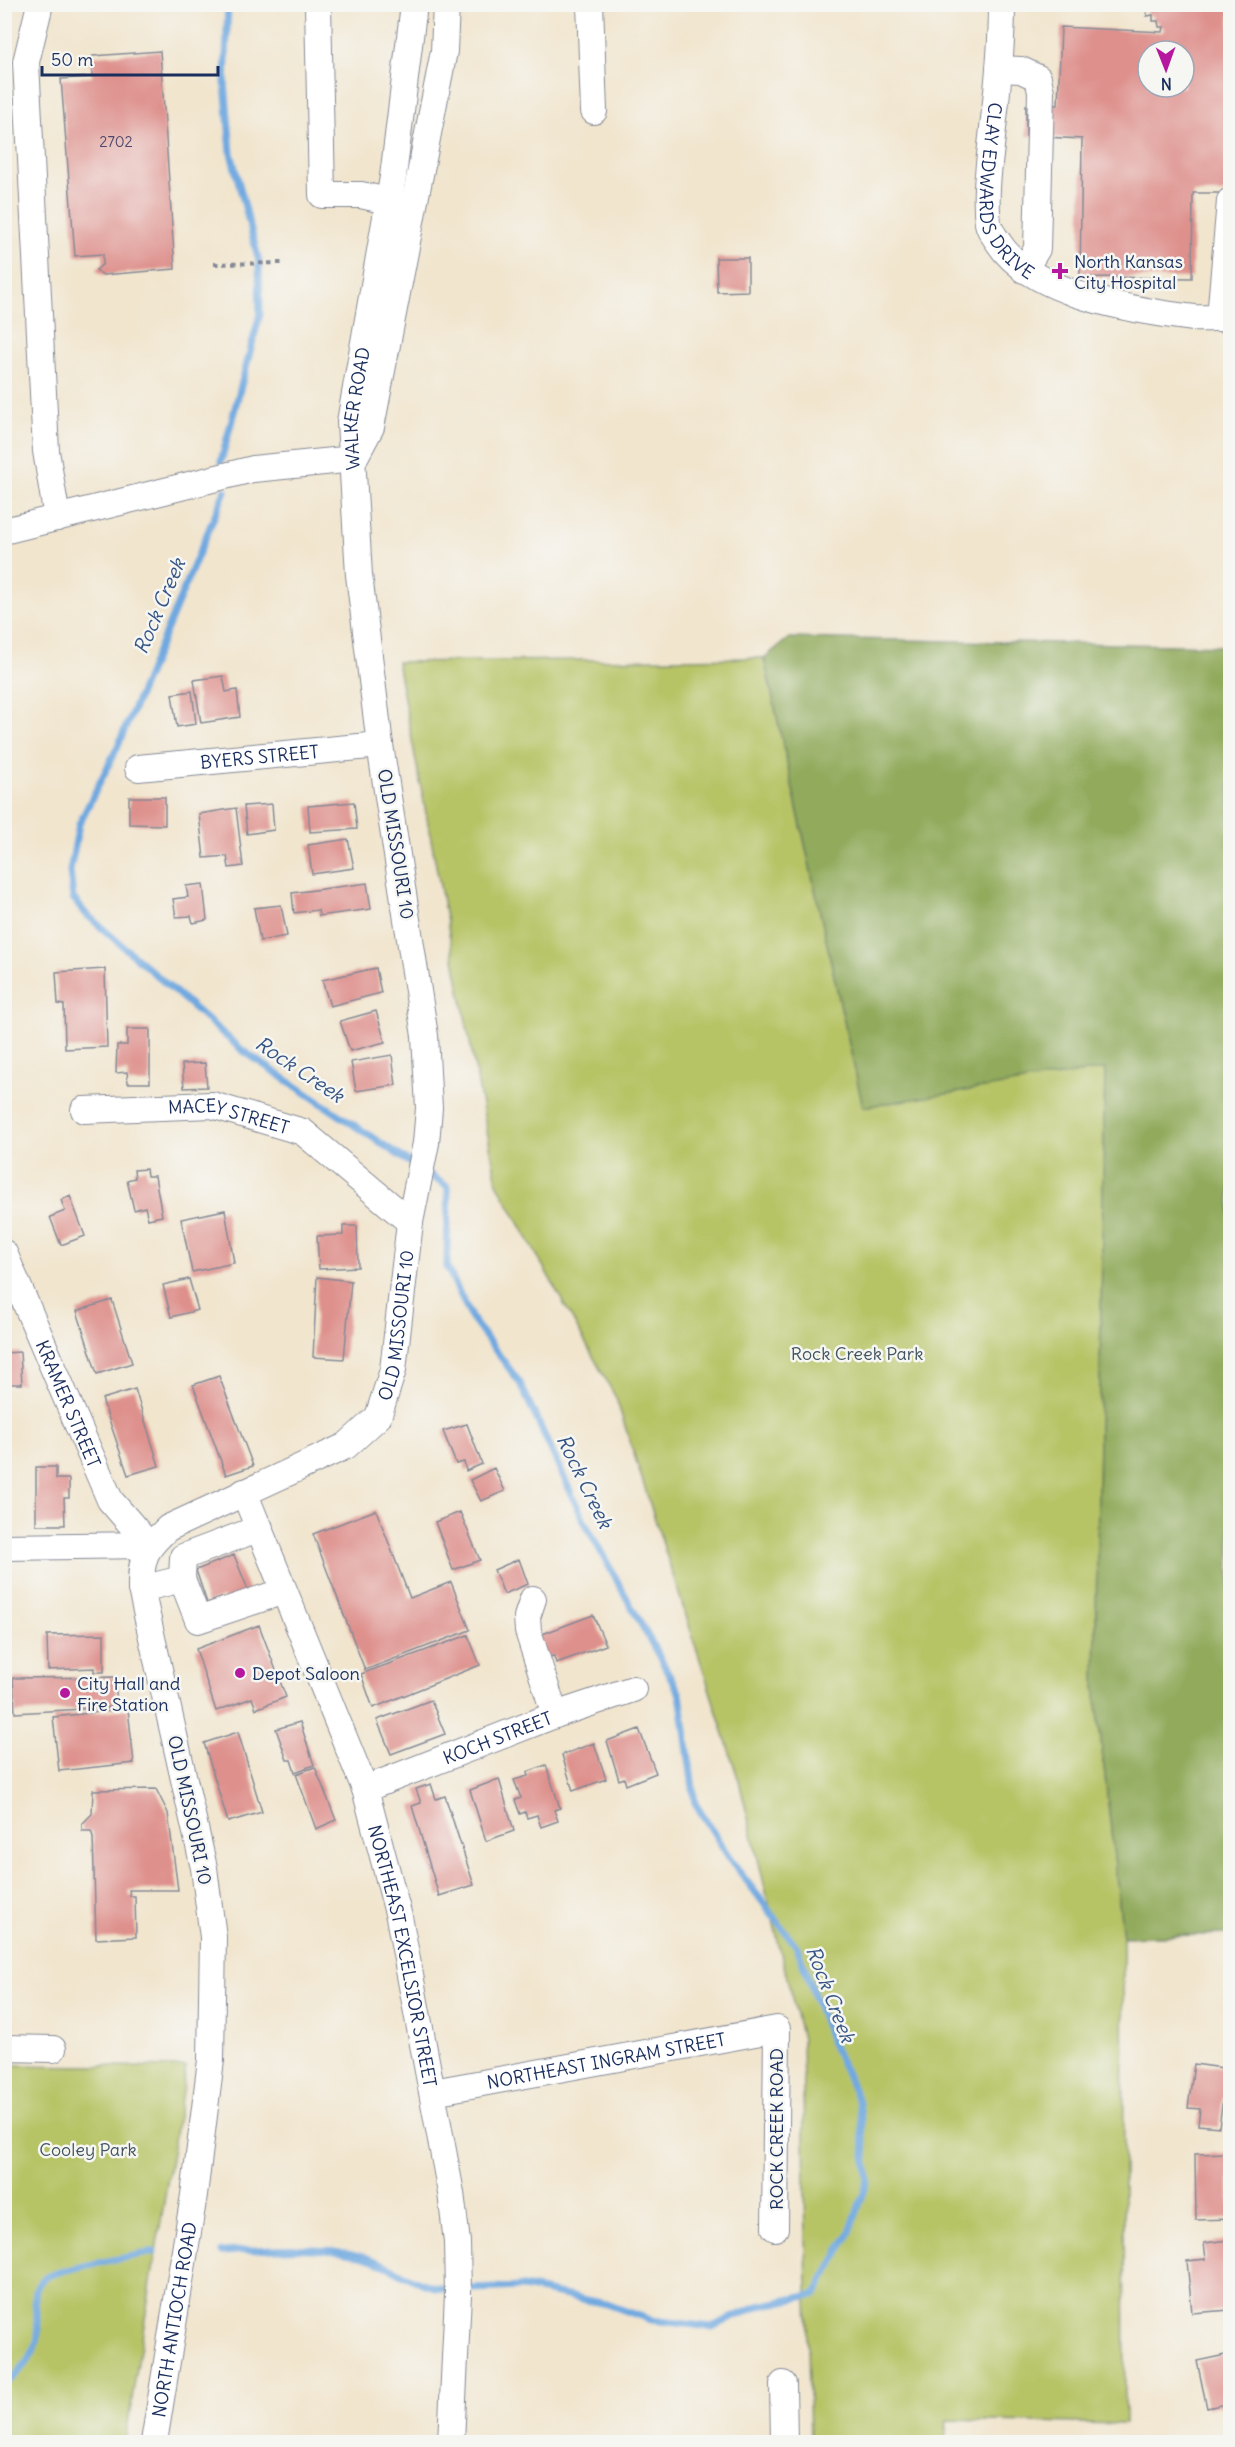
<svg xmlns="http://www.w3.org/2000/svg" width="1235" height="2447" font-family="Delius,sans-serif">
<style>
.green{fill:#b7c466;stroke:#697a62;stroke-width:1.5}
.forest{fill:#91aa5b;stroke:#566c5c;stroke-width:1.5}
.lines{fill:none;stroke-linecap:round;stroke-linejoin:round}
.stream{stroke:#70a9e0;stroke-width:7}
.building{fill:#de908c;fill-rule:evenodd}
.minor-casing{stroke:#868a96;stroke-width:28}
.path{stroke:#868a96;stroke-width:4;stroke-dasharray:4.5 4.5;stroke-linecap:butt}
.minor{stroke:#fff;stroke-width:26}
.poi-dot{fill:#b5179e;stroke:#f6f6f2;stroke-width:2}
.labels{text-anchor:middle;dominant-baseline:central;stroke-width:5;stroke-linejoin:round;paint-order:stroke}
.number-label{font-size:15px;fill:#4c476a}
.street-label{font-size:18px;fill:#1b2f5e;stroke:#f6f6f2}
.poi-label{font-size:18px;fill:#1b2f5e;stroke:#f6f6f2;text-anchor:start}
.park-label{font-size:18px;fill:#425460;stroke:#f6f6f2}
.water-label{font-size:20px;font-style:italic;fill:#355485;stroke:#f6f6f2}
</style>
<rect width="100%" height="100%" fill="#f6f6f2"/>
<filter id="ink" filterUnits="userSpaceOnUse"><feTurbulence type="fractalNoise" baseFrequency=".0167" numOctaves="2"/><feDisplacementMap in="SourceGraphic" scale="12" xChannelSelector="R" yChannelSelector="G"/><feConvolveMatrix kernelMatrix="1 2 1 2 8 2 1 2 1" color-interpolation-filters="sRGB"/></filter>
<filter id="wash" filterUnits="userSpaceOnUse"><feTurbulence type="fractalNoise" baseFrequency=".008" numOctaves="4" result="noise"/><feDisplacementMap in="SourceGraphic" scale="24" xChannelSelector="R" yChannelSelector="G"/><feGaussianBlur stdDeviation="1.35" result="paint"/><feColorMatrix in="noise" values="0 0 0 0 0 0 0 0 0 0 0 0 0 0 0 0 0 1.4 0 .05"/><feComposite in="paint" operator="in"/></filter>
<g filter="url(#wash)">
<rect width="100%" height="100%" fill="#f1e5ce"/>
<!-- green -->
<path class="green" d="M764,658L863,1107L1105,1068L1095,1686L1123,1937L1125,2424L947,2420L945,2442H810L802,2039L739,1781L616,1398L497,1183L397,662Z
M5,2065L186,2067L125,2442H5Z"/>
<!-- forest -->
<path class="forest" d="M789,638L1230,646V1934L1123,1937L1095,1686L1105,1069L863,1107L764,658Z"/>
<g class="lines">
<!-- stream -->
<path class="stream" d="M221,461L260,314L259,261L231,153L225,82L228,4
M225,491L117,748L79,824L70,871L73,898L86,914L242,1050L415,1166
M425,1172L448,1187L447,1267L472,1319L520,1383L585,1523L680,1694L695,1803L730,1859L797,1947L830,2039L859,2102L868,2180L850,2232L816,2294L759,2306L712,2327L651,2320L607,2304L523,2287L471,2289
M222,2252C272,2249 314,2244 364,2257C396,2266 412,2286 449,2289
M4,2384C17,2376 30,2360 36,2345C44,2325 25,2295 43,2279C54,2269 135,2256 154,2252"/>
</g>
<g id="blocks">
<!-- building -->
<path class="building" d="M1143,4H1230L1227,193H1193L1192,278L1080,277L1082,139L1026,136V105H1058L1061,27L1163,32L1164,27H1159L1158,21H1153V15L1147,16V9L1142,10ZM1148,51H1184V87H1148Z
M160,51L175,269L103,275L96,270L103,264V254L75,256L61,79L92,77V65L86,60L93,56Z
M716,258H748V291L717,292Z
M223,676L226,692L237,690L240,717L201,723L194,680Z
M192,691L196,724L177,727L172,694Z
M129,797H165V825L129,824Z
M354,802L357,829L310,832L308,806Z
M272,804L274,830L247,834L244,806Z
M236,808L243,866L229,868L227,856L204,858L199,814Z
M348,839L354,868L312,874L308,845Z
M367,883L371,909L319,916L318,910L294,913L292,893Z
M203,884L207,920L193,923L191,916L176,917L173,899L188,897L186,886Z
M281,905L287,936L260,941L254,908Z
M376,968L381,993L330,1006L322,980Z
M105,969L107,1047L65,1049L64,1005L58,1004L56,972Z
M376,1011L385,1042L350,1051L340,1021Z
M127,1029H150V1083H128L127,1072L116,1073L117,1045H127Z
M392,1055L396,1085L356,1091L351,1062Z
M205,1063L207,1087L184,1088L182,1064Z
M146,1169L147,1176H155L162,1216L148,1219L145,1207L134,1210L127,1180L135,1178L134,1170Z
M70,1196L85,1236L61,1245L50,1217L65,1211L61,1200Z
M225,1210L234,1263L192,1272L181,1219Z
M343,1226H357L358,1267L319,1269L317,1236L343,1235Z
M317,1277L351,1281L344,1359L313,1357Z
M189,1279L198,1310L171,1317L163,1285Z
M112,1300L132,1363L97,1374L77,1311Z
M20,1352L22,1384H4V1353Z
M219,1376L253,1466L226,1475L193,1385Z
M135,1389L159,1466L128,1475L102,1399Z
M467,1424L482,1464L466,1471L464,1462L456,1464L443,1431Z
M36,1467H56V1479H69V1498H64L65,1525H36Z
M494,1468L505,1491L481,1501L470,1480Z
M376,1510L410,1598L451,1582L470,1630L365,1670L313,1534Z
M460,1512L480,1560L453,1570L435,1522Z
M234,1555L249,1592L226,1602L224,1597L207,1603L196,1570Z
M519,1559L528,1584L504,1594L494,1570Z
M593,1615L606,1645L556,1663L554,1656L545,1658L537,1636Z
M259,1625L286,1697L256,1709L252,1698L216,1711L196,1649Z
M104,1634V1672H94V1668L48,1670L47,1635Z
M468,1635L480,1665L373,1708L361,1674Z
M115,1677L117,1707L15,1713L13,1678Z
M431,1700L445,1734L391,1754L377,1720Z
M128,1709L134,1763L59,1771L53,1717Z
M300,1722L314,1765L295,1772L291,1760H287L276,1729Z
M639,1729L656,1773L626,1785L624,1778L619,1780L607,1741Z
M238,1732L262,1812L228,1822L204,1743Z
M594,1743L606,1779L573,1791L562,1755Z
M546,1765L560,1808L554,1810L558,1821L541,1827L537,1815L527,1818L525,1812L520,1814L515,1800L521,1798L514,1780L528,1776L527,1772Z
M315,1767L336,1820L316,1829L296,1774Z
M499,1779L514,1831L486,1841L470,1790Z
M431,1784L436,1799L445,1796L474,1885L439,1896L412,1806L421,1803L416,1789Z
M156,1789L168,1813L178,1890H129L130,1896H135L136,1937L96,1939L93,1837L91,1831H82V1824L92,1814L93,1790Z
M1194,2064L1230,2069V2099L1223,2098L1219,2127L1198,2125L1200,2109L1188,2108Z
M1229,2153L1230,2219L1196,2220L1195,2154Z
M1230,2240V2310L1192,2313L1187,2261L1206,2259L1204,2243Z
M1230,2354V2403L1207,2408L1197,2361Z"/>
</g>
</g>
<g filter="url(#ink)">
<use href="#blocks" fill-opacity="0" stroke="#868a96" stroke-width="1.5"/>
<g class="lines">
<defs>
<g id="minor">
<path d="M40,4L26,62L46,451L57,518"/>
<path d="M318,4L322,195H361L405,205"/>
<path d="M590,4L594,111"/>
<path id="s1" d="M1002,4C1002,46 998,86 993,128C990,159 984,192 988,223C989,230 995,237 999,243C1032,295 1136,311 1194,318C1206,319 1218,317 1230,319"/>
<path d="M999,69L1021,70L1038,78L1041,92L1037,249L1024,270"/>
<path d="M1220,318L1230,201"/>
<path d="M354,459L371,427L444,51L446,4"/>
<path d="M4,531L253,469L354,459"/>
<path id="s2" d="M138,768L380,745"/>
<path id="s3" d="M84,1110L212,1105L303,1132L410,1222"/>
<path id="s4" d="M4,1253L110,1500L149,1545"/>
<path id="s5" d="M244,1492L365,1789L399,1917L451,2193L457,2242L458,2294L451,2442"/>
<path d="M4,1547L149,1545"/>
<path d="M182,1579L183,1557L260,1528"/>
<path d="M141,1589L182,1579L198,1620L284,1591"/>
<path d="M533,1599L527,1617L528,1631L555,1715"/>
<path id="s6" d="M365,1789L555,1715L633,1689"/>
<path d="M4,2048L53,2049"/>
<path id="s7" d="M433,2092L777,2029L775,2228"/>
<path d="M783,2384L784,2442"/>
<path id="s8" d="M154,2442L194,2195L211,2060L213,1937L204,1868L141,1589C141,1557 144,1550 168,1528L346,1446L378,1417L393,1370L410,1222L426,1143L429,1108L425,1036L380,745L359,575L350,422L393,177L414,4"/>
</g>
</defs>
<!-- minor casing -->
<use href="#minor" class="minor-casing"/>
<!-- path -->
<path class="path" d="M214,264L284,263"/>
<!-- minor -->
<use href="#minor" class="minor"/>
</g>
</g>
<!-- markers -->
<g class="poi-dot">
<path d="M1057 262h6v6h6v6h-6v6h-6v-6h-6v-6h6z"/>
<circle cx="240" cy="1673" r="6"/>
<circle cx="65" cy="1693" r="6"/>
</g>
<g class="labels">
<!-- number labels -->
<g class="number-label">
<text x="116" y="141">2702</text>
</g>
<!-- street labels -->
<g class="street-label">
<text stroke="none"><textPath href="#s1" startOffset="194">CLAY EDWARDS DRIVE</textPath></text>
<text stroke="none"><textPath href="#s8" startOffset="2193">WALKER ROAD</textPath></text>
<text stroke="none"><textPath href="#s2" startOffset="122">BYERS STREET</textPath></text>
<text transform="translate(396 844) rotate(81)">OLD MISSOURI 10</text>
<text stroke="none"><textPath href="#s3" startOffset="146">MACEY STREET</textPath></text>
<text stroke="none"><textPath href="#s8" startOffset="1268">OLD MISSOURI 10</textPath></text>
<text stroke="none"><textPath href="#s4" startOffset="164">KRAMER STREET</textPath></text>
<text stroke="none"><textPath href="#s6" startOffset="142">KOCH STREET</textPath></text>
<text transform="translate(190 1810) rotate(78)">OLD MISSOURI 10</text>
<text stroke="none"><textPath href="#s5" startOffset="492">NORTHEAST EXCELSIOR STREET</textPath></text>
<text stroke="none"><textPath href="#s7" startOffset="176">NORTHEAST INGRAM STREET</textPath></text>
<text transform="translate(776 2129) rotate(-90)">ROCK CREEK ROAD</text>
<text stroke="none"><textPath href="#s8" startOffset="124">NORTH ANTIOCH ROAD</textPath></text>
</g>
<!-- poi labels -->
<g class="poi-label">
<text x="1074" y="261">North Kansas<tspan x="1074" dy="21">City Hospital</tspan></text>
<text x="252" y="1673">Depot Saloon</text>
<text x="77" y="1683">City Hall and<tspan x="77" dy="21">Fire Station</tspan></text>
</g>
<!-- park labels -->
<g class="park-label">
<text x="857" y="1353">Rock Creek Park</text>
<text x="88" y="2149">Cooley Park</text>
</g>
<!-- water labels -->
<g class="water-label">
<text transform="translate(159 606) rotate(-67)">Rock Creek</text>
<text transform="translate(300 1069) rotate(34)">Rock Creek</text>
<text transform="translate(585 1481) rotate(64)">Rock Creek</text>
<text transform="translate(831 1994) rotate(69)">Rock Creek</text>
</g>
</g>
<!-- margin -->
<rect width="1235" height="2447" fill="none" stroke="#f6f6f2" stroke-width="24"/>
<!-- north arrow -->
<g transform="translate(1166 69) rotate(179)"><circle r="28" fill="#f6f6f2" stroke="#9ea6b7" stroke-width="1.5"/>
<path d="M0-4.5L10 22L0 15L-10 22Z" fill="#b5179e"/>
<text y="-9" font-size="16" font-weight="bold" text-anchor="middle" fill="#1b2f5e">N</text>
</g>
<!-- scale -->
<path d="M42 66v9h176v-9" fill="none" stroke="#1b2f5e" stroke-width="3"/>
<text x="51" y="66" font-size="18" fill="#1b2f5e" stroke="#f6f6f2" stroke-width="4.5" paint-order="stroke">50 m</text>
</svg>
